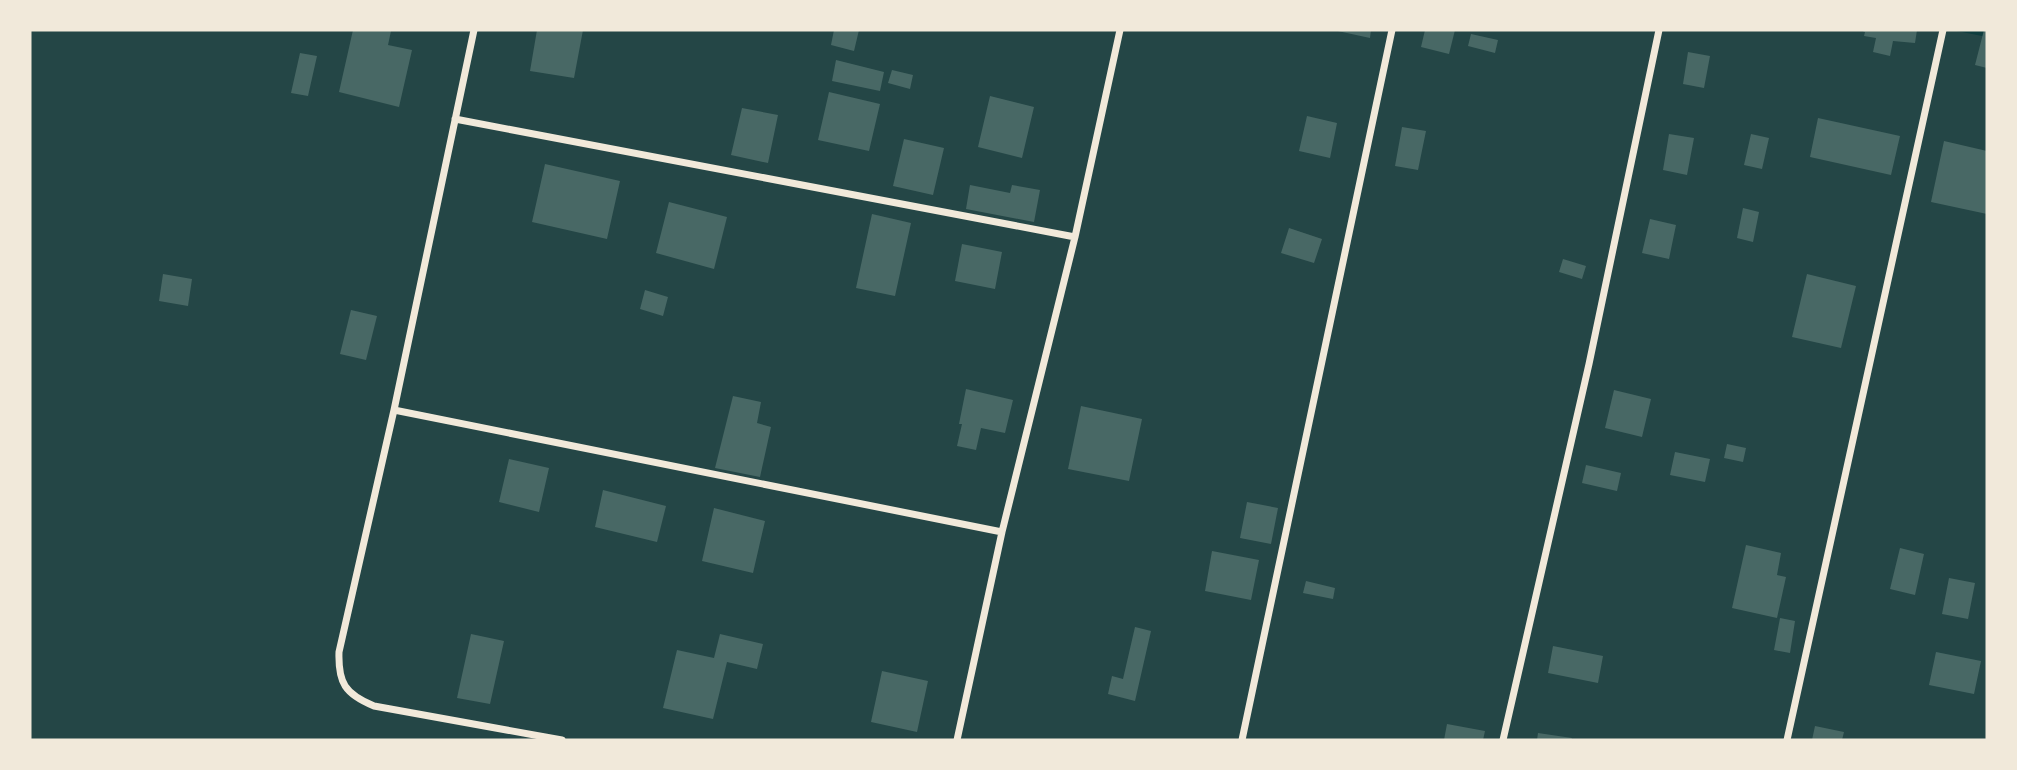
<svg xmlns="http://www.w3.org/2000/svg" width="2017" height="770" font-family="'Exo 2',sans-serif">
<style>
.green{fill:#244646}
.building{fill:#486865}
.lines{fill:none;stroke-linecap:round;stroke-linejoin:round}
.minor{stroke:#f1e9da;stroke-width:7}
</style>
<rect width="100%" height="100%" fill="#0f3d3e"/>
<!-- green -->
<path class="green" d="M30,30H1952L1987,37V740H30Z"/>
<!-- building -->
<path class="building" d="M353,30L391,31L388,45L412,50L399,107L339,92Z
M537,30H583L574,78L530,71Z
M834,30H859L854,51L831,45Z
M1333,30H1371L1370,38Z
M1425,30H1455L1449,54L1421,47Z
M1860,30H1917L1915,43L1893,41L1890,56L1873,52L1876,38L1864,36L1865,32Z
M1984,30H1987V68L1975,65Z
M1471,34L1498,40L1495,53L1468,46Z
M1688,52L1710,56L1704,88L1683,84Z
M300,53L317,56L308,96L291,93Z
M836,60L884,72L880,91L832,81Z
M892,70L913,75L910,89L888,83Z
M829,92L880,104L869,151L818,140Z
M990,96L1034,107L1022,158L978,147Z
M742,108L778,115L768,163L731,155Z
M1307,116L1337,123L1330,158L1299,151Z
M1818,118L1900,136L1891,175L1810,157Z
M1402,127L1426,131L1418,170L1395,166Z
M1669,134L1694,138L1687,175L1663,170Z
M1751,134L1769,138L1762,169L1744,165Z
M904,139L944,148L933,195L893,186Z
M1944,141L1987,151V214L1931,202Z
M545,164L620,181L607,239L532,222Z
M970,185L1010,193L1012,185L1040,190L1034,222L966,209Z
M669,202L727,217L714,269L656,253Z
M1743,208L1759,212L1753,242L1737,238Z
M872,214L911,223L895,296L856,288Z
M1650,219L1676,225L1669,259L1642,253Z
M1289,228L1322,239L1314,263L1281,253Z
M962,244L1002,252L995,289L955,281Z
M1563,259L1586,266L1582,279L1559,272Z
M163,274L192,279L188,306L159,301Z
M1807,274L1856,286L1841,348L1792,337Z
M645,290L668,297L663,316L640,309Z
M351,310L377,316L366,360L340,354Z
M966,389L1013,400L1005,433L981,428L976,450L957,446L962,424H959Z
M1614,390L1651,399L1642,437L1605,428Z
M733,396L761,402L757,423L771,427L760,477L715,468Z
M1081,406L1142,419L1129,481L1068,469Z
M1727,444L1746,448L1743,462L1724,458Z
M1675,452L1710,459L1705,482L1670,475Z
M509,459L549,468L539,512L499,502Z
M1586,465L1621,473L1617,491L1582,483Z
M603,490L666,506L657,542L595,527Z
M1247,502L1278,508L1271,544L1240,538Z
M714,508L765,521L753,573L702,561Z
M1746,545L1781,553L1777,575L1786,577L1777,618L1732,608Z
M1900,548L1924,554L1915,595L1890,589Z
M1212,551L1259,560L1251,600L1205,591Z
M1949,578L1975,583L1968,619L1942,614Z
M1306,581L1335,588L1333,599L1303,593Z
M1780,618L1795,621L1790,653L1774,650Z
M1135,627L1151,631L1135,701L1108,694L1112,676L1123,679Z
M471,634L504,641L490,704L457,698Z
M720,634L763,644L757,669L727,662L713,719L663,708L677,650L714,658Z
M1553,646L1603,656L1598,683L1548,673Z
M1936,652L1981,661L1974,694L1929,685Z
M882,671L928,681L917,732L871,722Z
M1447,724L1485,731L1483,740H1444Z
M1815,726L1844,732L1842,740H1812Z
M1538,733L1572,738L1571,740H1537Z"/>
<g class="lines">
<!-- minor -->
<path class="minor" d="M474,30L394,410L339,652C338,683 345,694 374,706L562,740
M455,119L1075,237
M394,410L1002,532
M957,740L1002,532L1075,237L1120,30
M1242,740L1392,30
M1503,740L1589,364L1659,30
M1787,740L1943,30"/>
</g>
<!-- border -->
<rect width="2017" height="770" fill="none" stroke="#f1e9da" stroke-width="63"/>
</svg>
